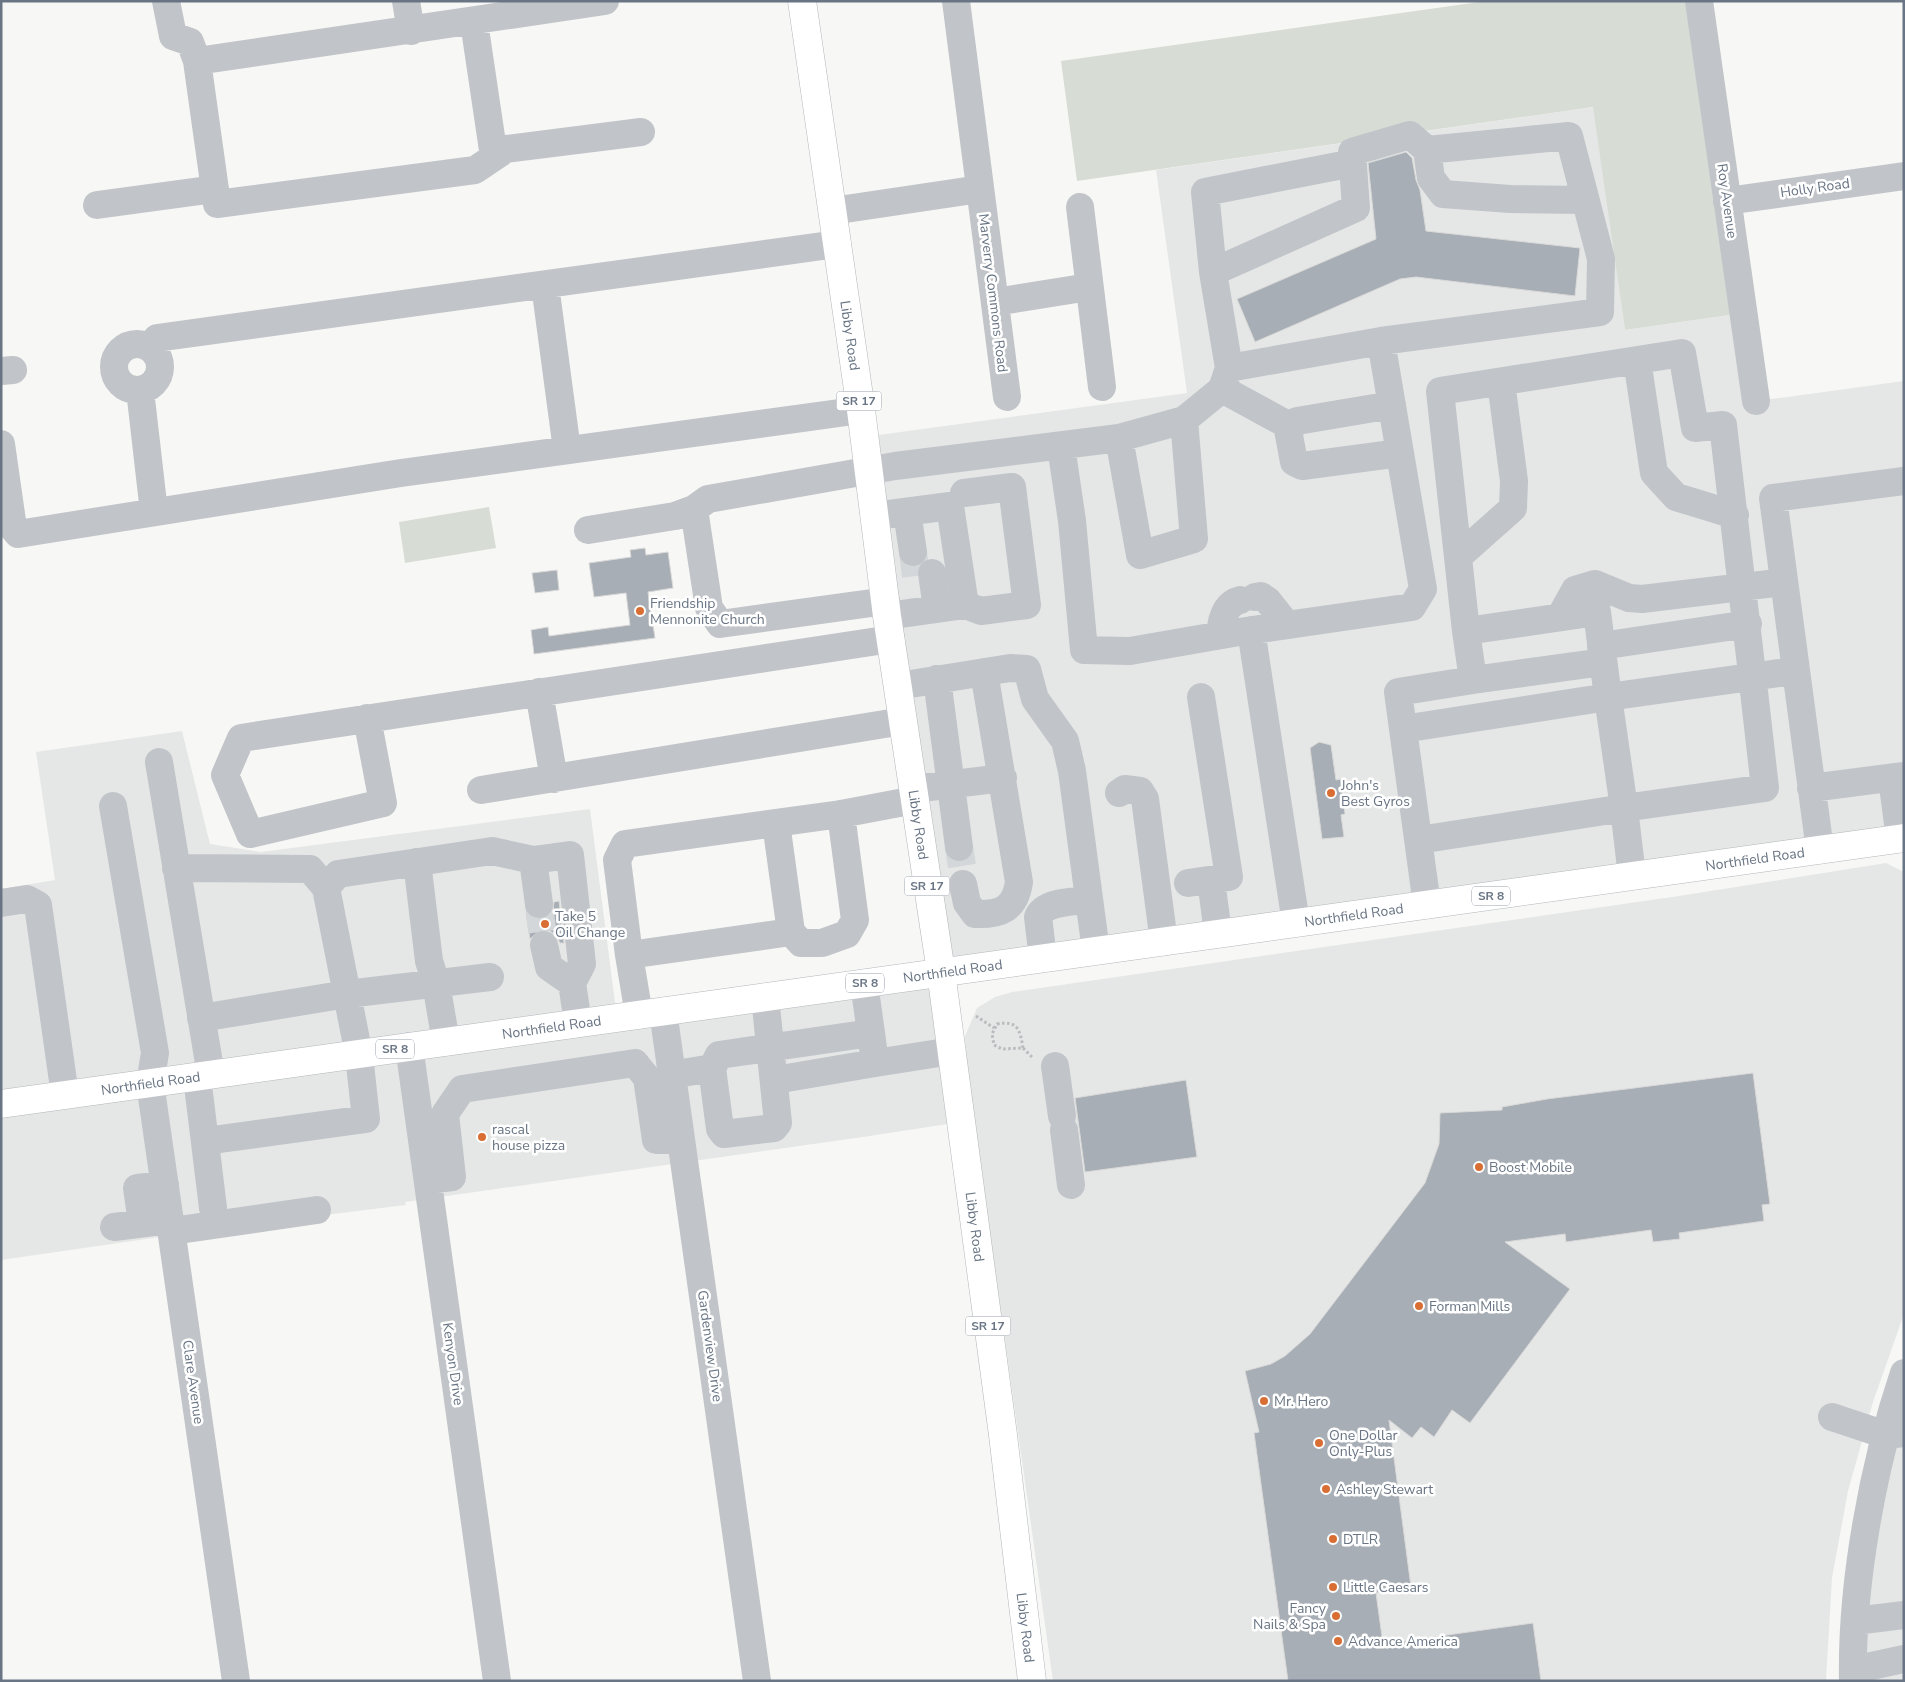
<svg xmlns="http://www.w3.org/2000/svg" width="1905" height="1682" font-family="'Nunito Sans',sans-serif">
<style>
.built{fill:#e5e7e6}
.green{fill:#d7dcd5}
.building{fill:#a8aeb5;stroke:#d9d9d8}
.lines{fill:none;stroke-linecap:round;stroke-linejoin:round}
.minor-tunnel{stroke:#d4d7d9;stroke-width:28;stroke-dasharray:28 14;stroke-linecap:butt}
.major-casing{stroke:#b2b6bb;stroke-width:29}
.path{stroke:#b9bbbe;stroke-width:3;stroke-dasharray:2.5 2.5;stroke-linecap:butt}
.minor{stroke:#c1c4c8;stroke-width:28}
.major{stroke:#fff;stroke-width:28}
.poi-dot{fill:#d96e34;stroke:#fff;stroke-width:2}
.labels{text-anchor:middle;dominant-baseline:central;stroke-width:5;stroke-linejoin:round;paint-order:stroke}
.shield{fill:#fff;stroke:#969ea9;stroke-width:1}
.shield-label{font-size:12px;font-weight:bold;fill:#697584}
.street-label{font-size:14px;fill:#697584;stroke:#fff}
.poi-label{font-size:14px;fill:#697584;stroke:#fff;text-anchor:start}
</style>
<rect width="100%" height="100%" fill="#f7f8f5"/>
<!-- built -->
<path class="built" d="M1594,107L1625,330L1743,313L1757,401L1904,381V838L941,972L961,1122L863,1137L405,1202L406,1205L236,1226L1,1260V889L55,880L36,752L182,731L210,844L261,852L590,809L617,1018L941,972L864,437L1187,393L1156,170Z
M1886,863L1904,872V1314L1873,1402L1848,1491L1832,1578L1826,1681H1053L966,1063L965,1036L977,1008L995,997L1012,992L1679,896Z
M1904,1373V1681H1853Z"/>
<!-- green -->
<path class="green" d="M1486,1H1699L1743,313L1625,330L1593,107L1077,181L1061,61Z
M489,507L496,548L405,563L399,522Z"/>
<!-- building -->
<path class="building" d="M1406,152L1412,158L1416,180L1420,190L1426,231L1580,248L1575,296L1416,277L1400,279L1255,342L1237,299L1376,239L1368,163Z
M645,548L646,555L668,552L673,588L648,592L655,638L534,654L531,630L548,627L549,636L630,625L626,593L594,597L589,563L631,557L630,550Z
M557,570L559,590L535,593L532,573Z
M1319,742L1331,745L1336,780L1341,779L1345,814L1341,815L1344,837L1322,839L1310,748Z
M559,901L564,943H560L556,935L548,930H540L530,939L526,913L533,918L542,919L548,917L553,910L554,902Z
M1753,1073L1770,1204L1762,1205L1764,1221L1679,1233L1680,1239L1653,1242L1651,1230L1566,1242L1565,1234L1505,1242L1570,1289L1470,1423L1452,1410L1434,1437L1421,1427L1412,1438L1389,1420L1411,1587L1376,1593L1383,1644L1533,1623L1541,1681H1288L1254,1433L1259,1432L1245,1371L1271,1364L1285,1356L1310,1334L1425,1183L1439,1144L1440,1113L1502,1110V1107L1547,1099Z
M1186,1080L1197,1157L1085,1172L1075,1098Z"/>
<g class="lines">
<!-- minor-tunnel -->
<path class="minor-tunnel" d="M913,552L916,576
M959,847L962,866
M539,904L544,945"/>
<defs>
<g id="major">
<path id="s1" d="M802,1L861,410L887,616L941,972L1003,1435L1032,1681"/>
<path id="s2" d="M1,1104L1904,838"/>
</g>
</defs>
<!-- major casing -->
<use href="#major" class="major-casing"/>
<!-- path -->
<path class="path" d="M976,1016L994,1028
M1023,1048C1020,1030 1018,1020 997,1024L992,1034L994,1045L1002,1049L1023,1048L1033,1058"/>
<!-- minor -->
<path class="minor" d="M166,1L173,36L190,42L197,61L605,1
M406,1L411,31
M956,1L1007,397
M1699,1L1756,401
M474,22L494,157
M197,61L217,204L475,170L506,149L641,132
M1427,150L1431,178L1443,194L1510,199L1585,200
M1727,201L1904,176
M97,205L215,189
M1080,207L1102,387
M832,211L980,189
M1213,272L1205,192L1353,163
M545,285L567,450
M995,302L1089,287
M114 367a23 23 0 1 1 46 0a23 23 0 1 1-46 0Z
M150,347L157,338L837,244
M1637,360L1654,473L1676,497L1735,515
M1,371L13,370
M1222,389L1290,426
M140,390L154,512
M1392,405L1297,421L1288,430L1294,462L1302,466L1400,453
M1119,438L1140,555L1194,539L1184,420
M1,444L13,528L18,534L401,473L861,410
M1061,446L1072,521L1084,650L1130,651L1239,632L1412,607L1423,589L1381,341L1600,312L1601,259L1569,136L1427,150L1410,135L1352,152L1356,208L1213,272L1229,368L1381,341
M964,493L1012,487L1027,605L981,611L965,605
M907,512L913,552
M874,516L950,506L965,605L887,616
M588,530L675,516L694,509
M1459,556L1513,508L1514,481L1501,382
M932,573L937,609
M1255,597L1261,596L1268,601L1287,625
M886,601L720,624L709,608L694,509L708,499L895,466L1119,438L1184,420L1222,389L1229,368
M1560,617L1575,590L1595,584L1629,598L1642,599L1784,582
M1251,630L1296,923
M1220,635C1221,621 1224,604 1240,600
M1601,646L1748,624
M937,679L959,847
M1473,680L1603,662
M898,686L1010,668L1027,669L1035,699L1065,741L1072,771L1096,951
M539,692L554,779
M367,718L383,803L250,834L225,775L241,738C458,704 675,673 891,639
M1403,729L1398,692L1473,680L1466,631
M159,762L211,1075
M1892,778L1900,839
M1811,788L1904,776
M913,789L1003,778
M481,790L903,721
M1119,793L1125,789L1140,791L1145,799L1164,942
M113,806L155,1053L150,1083L236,1681
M776,823L791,932L801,943H822L847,934L855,920L841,814
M1419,840L1624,808L1608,697L1403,729L1427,905
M1820,850L1773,498L1904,481
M417,862L429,961L436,983L446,1042
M176,868L310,869L326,888L359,1055L366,1119L205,1141
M1632,876L1624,808L1765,788C1751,667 1738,546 1723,425L1695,428L1682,353L1440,391L1466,631L1597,612L1608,697L1794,671
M1211,880L1218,933
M1188,883L1229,877L1201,697
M963,884L967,903L975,914C1001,915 1015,909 1019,882L984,672
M326,888L338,874L492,851L533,860
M1,903L27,899L38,905L65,1095
M539,904L533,860L570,855L582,964L572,983L549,967L544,945
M629,955L617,860L625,844L841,814L915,800
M1043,958L1038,917C1045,901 1074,902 1089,900
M572,983L578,1023
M864,983L871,1033
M663,1011L757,1681
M639,1015L629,955L791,932
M201,1018L347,994L490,977
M409,1046L497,1681
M875,1063L952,1051
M1055,1066L1062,1116
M712,1068L720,1129L724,1134L774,1128L778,1123L765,997
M671,1075L712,1068L719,1055L871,1033L875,1063L775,1080
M197,1077L213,1208
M1064,1130L1071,1185
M428,1180L452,1177L445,1114L462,1089L635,1063L647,1078L656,1140L680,1138
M142,1223L137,1188L165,1185
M114,1227L161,1221
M172,1231L317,1210
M1832,1417L1886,1435L1904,1433
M1855,1621L1904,1615
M1853,1670L1904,1659
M1853,1681C1851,1584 1873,1465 1904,1373"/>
<!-- major -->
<use href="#major" class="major"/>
</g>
<!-- markers -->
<g class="poi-dot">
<circle cx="640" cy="611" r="5"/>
<circle cx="1331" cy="793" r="5"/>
<circle cx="545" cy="924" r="5"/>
<circle cx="482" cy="1137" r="5"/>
<circle cx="1479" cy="1167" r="5"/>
<circle cx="1419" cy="1306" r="5"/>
<circle cx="1264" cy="1401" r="5"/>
<circle cx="1319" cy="1443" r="5"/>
<circle cx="1326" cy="1489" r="5"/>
<circle cx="1333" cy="1539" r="5"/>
<circle cx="1333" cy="1587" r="5"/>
<circle cx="1336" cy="1616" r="5"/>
<circle cx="1338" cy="1641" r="5"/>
</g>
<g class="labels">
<!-- shield labels -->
<g class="shield">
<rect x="836.5" y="391.5" width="45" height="19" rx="4"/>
<rect x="904.5" y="876.5" width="45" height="19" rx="4"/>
<rect x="1472" y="886.5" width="38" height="19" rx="4"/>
<rect x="846" y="973.5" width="38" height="19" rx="4"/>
<rect x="376" y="1039.5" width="38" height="19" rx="4"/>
<rect x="965.5" y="1316.5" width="45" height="19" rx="4"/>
</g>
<g class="shield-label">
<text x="859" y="401">SR 17</text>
<text x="927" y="886">SR 17</text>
<text x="1491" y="896">SR 8</text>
<text x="865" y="983">SR 8</text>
<text x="395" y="1049">SR 8</text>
<text x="988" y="1326">SR 17</text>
</g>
<!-- street labels -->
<g class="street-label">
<text transform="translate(1815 188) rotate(-8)">Holly Road</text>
<text transform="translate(1727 201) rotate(82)">Roy Avenue</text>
<text transform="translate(993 293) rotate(83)">Marverry Commons Road</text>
<text stroke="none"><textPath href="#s1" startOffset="338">Libby Road</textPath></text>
<text stroke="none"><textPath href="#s1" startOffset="832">Libby Road</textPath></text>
<text stroke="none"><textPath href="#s2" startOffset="1771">Northfield Road</textPath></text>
<text stroke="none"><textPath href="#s2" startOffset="1366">Northfield Road</textPath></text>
<text stroke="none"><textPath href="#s2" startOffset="961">Northfield Road</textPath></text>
<text stroke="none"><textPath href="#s2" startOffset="556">Northfield Road</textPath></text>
<text stroke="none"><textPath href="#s2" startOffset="151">Northfield Road</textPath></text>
<text stroke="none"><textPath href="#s1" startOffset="1238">Libby Road</textPath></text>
<text transform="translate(710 1346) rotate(82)">Gardenview Drive</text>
<text transform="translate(453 1364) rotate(82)">Kenyon Drive</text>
<text transform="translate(193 1382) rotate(82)">Clare Avenue</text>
<text stroke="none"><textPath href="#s1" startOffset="1642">Libby Road</textPath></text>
</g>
<!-- poi labels -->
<g class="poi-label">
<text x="650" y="603">Friendship<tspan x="650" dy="16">Mennonite Church</tspan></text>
<text x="1341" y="785">John's<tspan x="1341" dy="16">Best Gyros</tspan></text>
<text x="555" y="916">Take 5<tspan x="555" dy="16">Oil Change</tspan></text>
<text x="492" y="1129">rascal<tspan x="492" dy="16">house pizza</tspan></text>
<text x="1489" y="1167">Boost Mobile</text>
<text x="1429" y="1306">Forman Mills</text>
<text x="1274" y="1401">Mr. Hero</text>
<text x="1329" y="1435">One Dollar<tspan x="1329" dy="16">Only-Plus</tspan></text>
<text x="1336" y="1489">Ashley Stewart</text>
<text x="1343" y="1539">DTLR</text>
<text x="1343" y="1587">Little Caesars</text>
<text x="1326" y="1608" text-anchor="end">Fancy<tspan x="1326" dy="16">Nails &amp; Spa</tspan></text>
<text x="1348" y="1641">Advance America</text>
</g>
</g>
<!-- border -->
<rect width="1905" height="1682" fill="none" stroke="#697584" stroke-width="5"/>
</svg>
